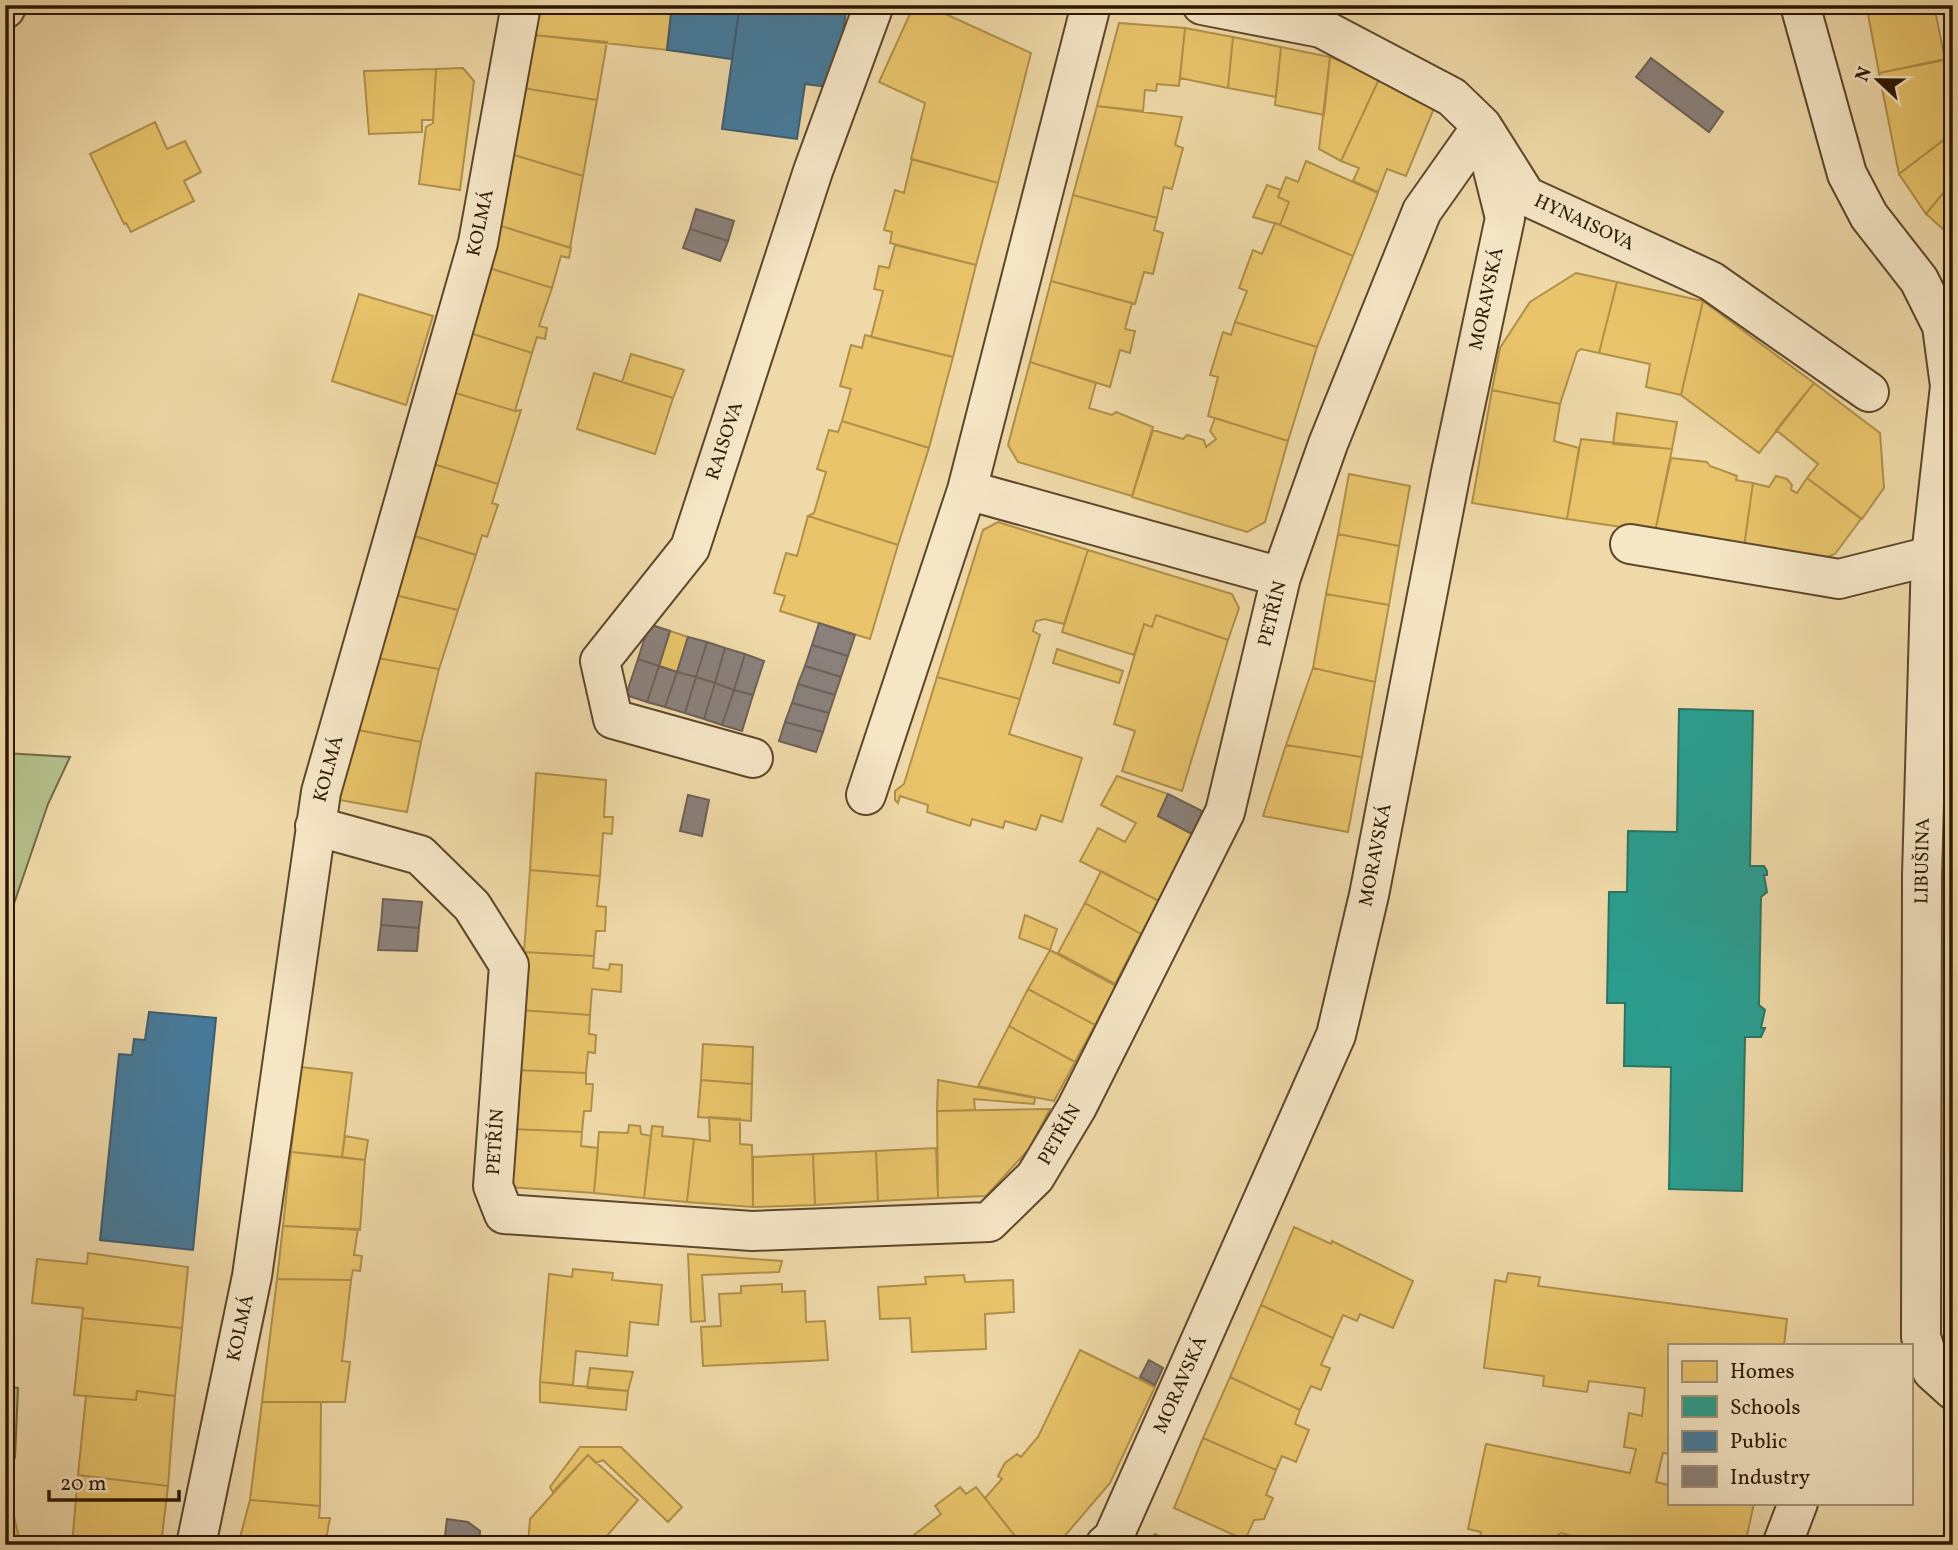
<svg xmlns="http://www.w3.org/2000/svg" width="1958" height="1550" font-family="Vollkorn,serif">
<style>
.green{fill:#b4c08c;stroke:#706b46;stroke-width:2}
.homes{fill:#e9c46a;stroke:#b0904a;stroke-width:2}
.schools{fill:#2a9d8f;stroke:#2b7464;stroke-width:2}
.public{fill:#457b9d;stroke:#3e5d6e;stroke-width:2}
.industry{fill:#8a817c;stroke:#6e6157;stroke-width:2}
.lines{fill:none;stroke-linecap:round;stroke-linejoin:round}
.minor-casing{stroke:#5d472a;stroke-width:42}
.minor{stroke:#f5e6c6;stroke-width:38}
.labels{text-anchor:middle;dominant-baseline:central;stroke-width:7;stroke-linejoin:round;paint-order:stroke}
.street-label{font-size:19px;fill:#2c1600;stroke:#f5e6c6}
</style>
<rect width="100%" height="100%" fill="#efd9a8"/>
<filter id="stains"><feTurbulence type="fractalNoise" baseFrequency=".00286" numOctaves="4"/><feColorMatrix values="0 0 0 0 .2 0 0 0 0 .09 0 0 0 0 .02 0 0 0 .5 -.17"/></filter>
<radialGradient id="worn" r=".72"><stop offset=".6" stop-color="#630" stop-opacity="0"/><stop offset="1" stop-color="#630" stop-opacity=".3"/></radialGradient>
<!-- green -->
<path class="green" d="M5,753L70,757L48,804L5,930Z
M5,1385L18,1388L15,1458L5,1464Z"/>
<!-- homes -->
<path class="homes" d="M539,5H672L667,50L533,35Z
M914,5H926L1031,53L998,183L911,159L925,103L879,82Z
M1866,5H1910L1868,14Z
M1910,5H1934L1945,60L1879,73L1868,14Z
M1119,23L1185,28L1179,86L1157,84L1156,91L1145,90L1143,111L1097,106Z
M1185,28L1233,37L1228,88L1180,78Z
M533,35L607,42L597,100L523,88Z
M1233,37L1281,47L1276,97L1228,88Z
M1281,47L1330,57L1324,115L1275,105Z
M1330,57L1380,77L1341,161L1319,149Z
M1950,58L1953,133L1899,174L1879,73Z
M463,68L474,81L460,190L419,184L426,127L433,123L436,69Z
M436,69L433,120H422V132L369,134L364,71Z
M1380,77L1437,101L1406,176L1387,169L1378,192L1353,181L1359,168L1341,161Z
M523,88L597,100L583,176L511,154Z
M1097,106L1182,117L1175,145L1183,148L1172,189L1164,187L1157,218L1073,195Z
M155,122L167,149L185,141L201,172L184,181L194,201L131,232L126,223L124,224L90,154Z
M1946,138L1953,146V181L1926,214L1899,174Z
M511,154L583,176L570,248L498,225Z
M912,159L998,183L976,265L890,243L892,232L884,230L895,190L904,193Z
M1306,161L1378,193L1353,256L1280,225L1289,202L1278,197L1286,177L1298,182Z
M1953,181V238L1926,214Z
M1267,185L1281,190L1278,197L1289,202L1280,225L1253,217Z
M1073,195L1157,218L1154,230L1163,233L1153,274L1144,272L1135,304L1051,281Z
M1275,223L1353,256L1317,347L1235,322L1247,291L1239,288L1253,250L1262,254Z
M498,225L571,248L569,258L561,256L552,288L486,267Z
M895,245L976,265L953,357L871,337L883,291L874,289L879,266L889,268Z
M486,267L552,288L539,326L547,328L545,339L537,337L532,353L467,332Z
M1576,273L1617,282L1599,353L1581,349L1577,352L1560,404L1492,390L1500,348L1530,302Z
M1051,281L1132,303L1125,329L1135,331L1130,353L1120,350L1110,387L1030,362Z
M1617,282L1703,301L1681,395L1646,387L1650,364L1599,353Z
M359,294L433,316L406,405L332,381Z
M1703,301L1814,383L1759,453L1681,395Z
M1235,322L1317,347L1288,441L1208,416L1218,377L1210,375L1223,332L1231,335Z
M467,332L532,353L515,411L449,391Z
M865,335L953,357L929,448L842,421L851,389L840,386L851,345L862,348Z
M631,354L684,370L673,398L622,382Z
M1030,362L1096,383L1089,408L1112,415L1116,412L1153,427L1132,496L1018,462L1008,445Z
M594,373L673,398L655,454L577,429Z
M1814,383L1880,433L1884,488L1862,519L1807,478L1818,464L1776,430Z
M1492,390L1560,404L1554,441L1579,448L1567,519L1472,503Z
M449,391L515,411L521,410L498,484L427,462Z
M1617,413L1677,422L1672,449L1613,444Z
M1215,418L1288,441L1265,522L1247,532L1132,497L1153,430L1183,439L1187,435L1204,440L1206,447L1216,439L1210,431Z
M842,421L929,448L898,545L808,516L814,513L826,472L817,469L829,430L838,432Z
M1581,439L1672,449L1655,532L1567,519Z
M1671,458L1707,462L1710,466L1737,476L1736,480L1753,483L1744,547L1655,532Z
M427,462L498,484L492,503L498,505L487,537L482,535L476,555L405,533Z
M1349,474L1410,486L1399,546L1338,534Z
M1776,476L1787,479L1792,485L1791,490L1797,493L1807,478L1861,519L1835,554L1821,559L1744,547L1753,483L1769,487Z
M808,516L898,545L870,639L780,611L785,596L774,593L786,553L797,556Z
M998,522L1088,550L1064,624L1045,619L1036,621L1033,631L1040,635L1020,699L937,677L983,530Z
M405,533L476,555L458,610L386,593Z
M1338,534L1399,546L1389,605L1326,594Z
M1088,550L1232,594L1239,608L1228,640L1156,615L1152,627L1144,624L1134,655L1062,632Z
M386,593L458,610L439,669L366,656Z
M1326,594L1389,605L1375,682L1313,668Z
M1156,615L1228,640L1182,791L1122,771L1135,731L1114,724L1144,624L1152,627Z
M670,631L688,637L677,672L659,666Z
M1057,649L1123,671L1119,683L1053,663Z
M366,656L439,669L421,742L347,728Z
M1313,668L1375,682L1362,757L1286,745Z
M937,677L1020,699L1009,734L1082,758L1062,822L1041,815L1036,830L1005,821L1003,828L972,819L970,826L927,812L928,805L900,796L898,803L895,800V791L904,784Z
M347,728L421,742L407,812L334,799Z
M1286,745L1362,757L1348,832L1263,816Z
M536,773L606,780L604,817H613L612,834L603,833L600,876L530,870Z
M1117,776L1168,794L1158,816L1194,835L1159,901L1080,861L1098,828L1125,842L1136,823L1101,805Z
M530,870L600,876L597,906L606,907L605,931H596L594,956L524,952Z
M1101,871L1159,901L1141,934L1085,903Z
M1085,903L1141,934L1115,984L1058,953Z
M1025,915L1057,929L1050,950L1019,938Z
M1050,950L1116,986L1095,1025L1028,989Z
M524,952L594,956L593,968L609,970L610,964L622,965L621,992L592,989L590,1015L520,1010Z
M1028,989L1095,1025L1075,1062L1009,1026Z
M520,1010L590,1015L589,1034L596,1035L595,1053L588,1052L586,1073L516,1070Z
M1009,1026L1075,1062L1054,1101L978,1086Z
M703,1044L753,1047L752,1084L701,1080Z
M301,1067L352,1073L342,1157L291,1152Z
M516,1070L586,1073V1084H593L591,1111H584L582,1132L512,1129Z
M701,1080L752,1084L751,1121L698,1117Z
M938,1080L1035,1098L1034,1104L974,1099L975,1110L937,1111Z
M1050,1109L1029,1149L986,1196L938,1198L937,1111Z
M709,1117L740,1119V1144L752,1145L753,1207L687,1202L694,1139L710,1141Z
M629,1125L640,1126L641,1134L651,1136L644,1198L594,1193L599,1132L628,1133Z
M652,1126L663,1127L662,1136L694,1139L687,1202L644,1198Z
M512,1129L582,1132L581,1146L598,1148L594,1193L508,1187Z
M345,1136L368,1140L365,1160L342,1157Z
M936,1148L938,1198L878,1201L876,1151Z
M876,1151L878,1201L815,1205L813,1154Z
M291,1152L365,1160L360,1230L283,1226Z
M813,1154L815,1205L753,1207V1157Z
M283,1226L358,1229L354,1255L362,1256L360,1271L353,1270L351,1280L277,1279Z
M1294,1227L1331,1244L1332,1241L1413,1281L1393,1328L1360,1314L1357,1321L1343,1315L1333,1338L1261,1305Z
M88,1253L188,1267L182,1328L82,1318L83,1308L32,1303L37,1259L87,1264Z
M688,1254L782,1261L779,1272L702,1275L705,1321L691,1322Z
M573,1269L613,1273L612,1280L662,1285L658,1325L630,1322L627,1356L576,1351L573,1385L540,1382L549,1274L572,1277Z
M1508,1273L1540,1277L1538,1286L1787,1319L1784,1345H1669V1454L1663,1453L1656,1482L1669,1485V1503H1754L1745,1545H1605L1561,1533L1543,1545L1510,1538L1508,1545L1479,1542L1481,1532L1468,1529L1486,1444L1630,1473L1636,1449L1624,1447L1629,1413L1642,1416L1645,1388L1589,1381L1587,1392L1543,1386L1544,1376L1484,1368L1495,1280L1506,1282Z
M964,1275L965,1282L1013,1280L1014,1312L985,1314L986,1349L912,1352L910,1318L880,1319L878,1287L926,1284L925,1277Z
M277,1279L351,1280L342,1361L350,1362L345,1402H262Z
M782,1284V1292L805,1291L806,1322L825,1321L828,1360L703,1366L701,1327L721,1326L719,1294L741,1293V1286Z
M1261,1305L1333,1338L1321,1365L1330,1368L1321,1390L1311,1386L1300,1410L1230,1377Z
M82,1318L182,1328L175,1396L137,1391L136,1400L74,1395Z
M1080,1350L1155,1387L1110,1483L1057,1545H1022L985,1498L1002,1479L998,1476L1005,1463L1017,1454L1021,1457L1038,1437Z
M590,1368L633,1372L628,1391L587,1388Z
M1230,1377L1300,1410L1295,1424L1309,1430L1296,1462L1282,1456L1276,1470L1203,1438Z
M540,1382L628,1391L626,1410L540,1402Z
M137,1391L175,1396L168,1486L78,1475L86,1396L136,1400Z
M262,1402H321L320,1506L250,1500Z
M1203,1438L1276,1470L1266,1495L1273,1498L1264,1519L1254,1520L1245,1540L1174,1508Z
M580,1447H621L682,1507L668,1522L603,1460L596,1463L588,1455L553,1492L550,1487Z
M588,1455L638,1500L599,1545H528L530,1519Z
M78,1475L168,1486L161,1545H72Z
M960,1487L966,1494L976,1487L1022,1545H901L941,1514L935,1506Z
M9,1497L21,1545H5V1498Z
M250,1500L320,1506L319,1518H330L325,1545H238Z
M1155,1534L1178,1545H1145Z"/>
<!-- schools -->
<path class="schools" d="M1679,709L1753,711L1750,866H1764L1767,871V875H1764L1767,892L1761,897L1759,1005L1765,1010L1761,1028H1765L1761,1037H1745L1742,1191L1669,1189L1671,1067L1624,1066L1625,1003H1607L1609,892H1627L1628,831L1677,832Z"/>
<!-- public -->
<path class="public" d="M672,5H740L732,59L667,50Z
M740,5H847L835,88L805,84L797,139L722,129Z
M149,1012L216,1018L193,1250L100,1240L119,1054L132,1055L134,1039L145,1040Z"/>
<!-- industry -->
<path class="industry" d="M1651,58L1723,112L1709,132L1636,77Z
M696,209L734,221L728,241L690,229Z
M690,229L728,241L720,261L683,248Z
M819,623L855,635L848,656L812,645Z
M649,624L670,631L659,666L638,659Z
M688,637L707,642L696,677L677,672Z
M707,642L725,648L715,683L696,677Z
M812,645L848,656L841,677L805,666Z
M725,648L745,654L734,690L715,683Z
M745,654L764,661L753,695L734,690Z
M638,659L659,666L647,702L626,695Z
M659,666L677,672L665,707L647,702Z
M805,666L841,677L835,695L798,684Z
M677,672L696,677L685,713L665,707Z
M696,677L715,683L704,719L685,713Z
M715,683L734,690L722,725L704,719Z
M798,684L835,695L829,713L792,703Z
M734,690L753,695L742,731L722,725Z
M792,703L829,713L823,732L785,722Z
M785,722L823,732L816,752L779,741Z
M1168,794L1202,811L1194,835L1158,816Z
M688,795L709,800L702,836L680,831Z
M383,899L422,902L419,928L381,925Z
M381,925L419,928L417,951L378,950Z
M1149,1360L1163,1368L1155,1385L1140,1377Z
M447,1519L468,1522L480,1531L479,1545H459L460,1539L445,1536Z"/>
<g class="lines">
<defs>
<path id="minor" d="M1202,5L1321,28L1452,97L1482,126L1526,196L1711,281L1869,392
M1800,5L1847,174L1869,216L1919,280L1942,326L1950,386L1931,556L1922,875L1921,1337L1932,1371L1953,1390
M5,9L7,5
M967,490L1281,577
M1630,544L1839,579L1931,556
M753,758L613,719L600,661L690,548L813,171L874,5
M866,795L967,490L1091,5
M315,826L420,855L472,906L509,965L493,1186L504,1214L752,1231L989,1222L1035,1177L1077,1107L1225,812L1281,577L1328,444L1422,211L1482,126
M196,1545L252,1276L321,792L478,243L521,5
M1105,1545L1113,1538L1336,1035L1369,895L1451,472L1505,218L1482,126
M1782,1545L1798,1503"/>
</defs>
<!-- minor casing -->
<use href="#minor" class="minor-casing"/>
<!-- minor -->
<use href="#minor" class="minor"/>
</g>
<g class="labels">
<!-- street labels -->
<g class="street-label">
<text transform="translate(481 223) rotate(-78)">KOLMÁ</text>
<text transform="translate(1584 223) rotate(25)">HYNAISOVA</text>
<text transform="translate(1487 299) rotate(-78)">MORAVSKÁ</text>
<text transform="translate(725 441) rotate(-72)">RAISOVA</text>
<text transform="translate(1273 614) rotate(-76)">PETŘÍN</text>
<text transform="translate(329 769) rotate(-75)">KOLMÁ</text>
<text transform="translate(1376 855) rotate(-79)">MORAVSKÁ</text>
<text transform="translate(1923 861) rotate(-89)">LIBUŠINA</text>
<text transform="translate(1060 1135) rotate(-60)">PETŘÍN</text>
<text transform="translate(496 1142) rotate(-86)">PETŘÍN</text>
<text transform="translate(241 1328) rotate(-78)">KOLMÁ</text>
<text transform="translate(1181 1385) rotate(-66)">MORAVSKÁ</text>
</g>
</g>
<!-- margin -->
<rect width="1958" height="1550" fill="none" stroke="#efd9a8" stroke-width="28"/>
<rect x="7" y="7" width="1944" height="1536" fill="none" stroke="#2c1600" stroke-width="3.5"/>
<rect x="14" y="14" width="1930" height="1522" fill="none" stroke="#2c1600" stroke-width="2"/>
<!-- legend -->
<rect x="1668" y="1344" width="245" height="161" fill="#f5e6c6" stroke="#a59377" stroke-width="2"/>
<rect x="1682" y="1361" width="35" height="21" fill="#e9c46a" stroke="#a59377" stroke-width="2"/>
<text x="1730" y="1378" font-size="21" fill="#2c1600">Homes</text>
<rect x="1682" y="1396" width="35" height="21" fill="#2a9d8f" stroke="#a59377" stroke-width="2"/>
<text x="1730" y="1414" font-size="21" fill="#2c1600">Schools</text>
<rect x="1682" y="1431" width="35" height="21" fill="#457b9d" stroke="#a59377" stroke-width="2"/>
<text x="1730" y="1448" font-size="21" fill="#2c1600">Public</text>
<rect x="1682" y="1466" width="35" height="21" fill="#8a817c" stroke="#a59377" stroke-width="2"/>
<text x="1730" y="1484" font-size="21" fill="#2c1600">Industry</text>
<!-- north arrow -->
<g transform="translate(1878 80) rotate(292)" stroke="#f5e6c6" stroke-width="5" paint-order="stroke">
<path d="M0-5L12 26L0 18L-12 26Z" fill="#2c1600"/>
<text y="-10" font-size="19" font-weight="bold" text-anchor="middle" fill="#2c1600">N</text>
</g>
<!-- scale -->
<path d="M49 1490v10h130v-10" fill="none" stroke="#2c1600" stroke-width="3.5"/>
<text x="60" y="1490" font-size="21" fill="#2c1600" stroke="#f5e6c6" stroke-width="5" paint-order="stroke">20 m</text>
<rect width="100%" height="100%" filter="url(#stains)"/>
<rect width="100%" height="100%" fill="url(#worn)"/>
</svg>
